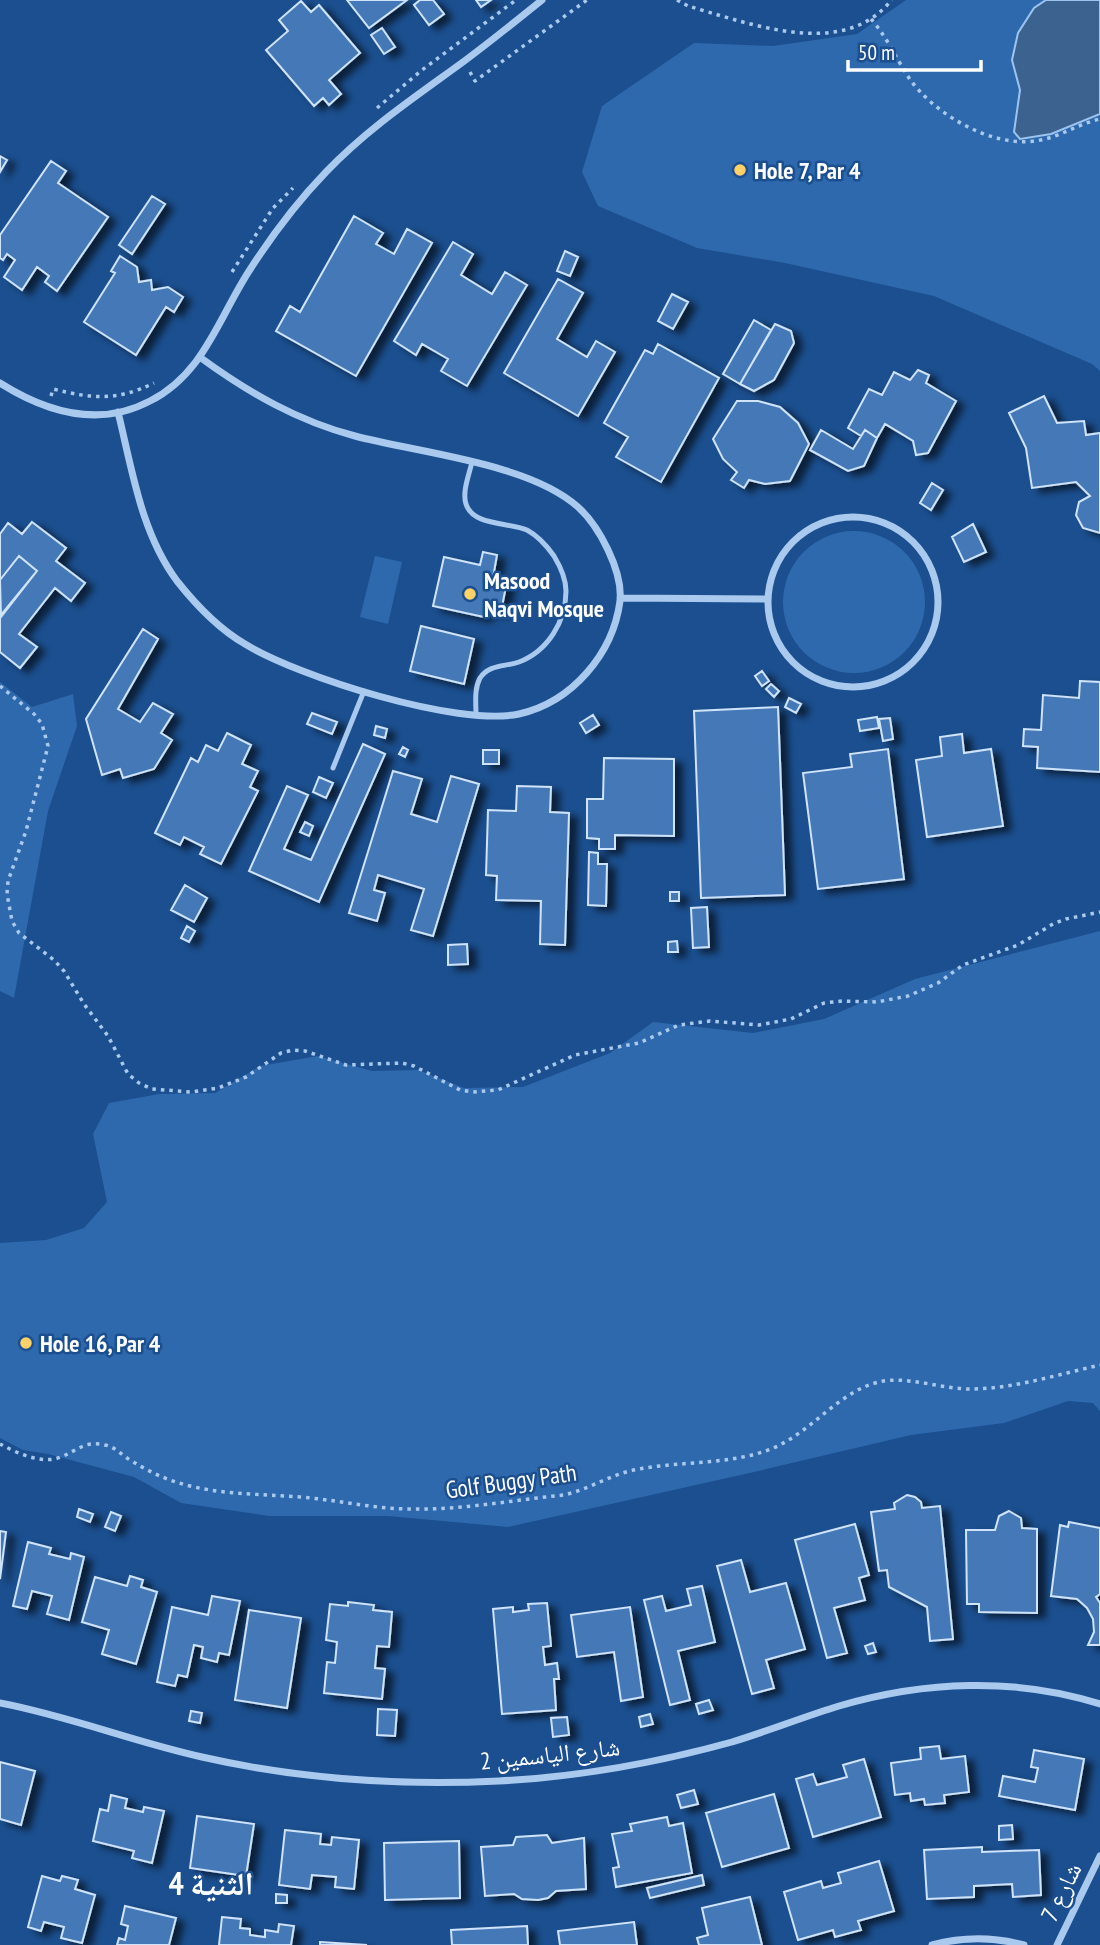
<svg xmlns="http://www.w3.org/2000/svg" width="1100" height="1945" font-family="'PT Sans Narrow','Noto Naskh Arabic',sans-serif">
<style>
.green{fill:#2e69ad}
.water{fill:#3c6290;stroke:#9cc4f0;stroke-width:2}
.building{fill:#4478b7;stroke:#cfe3fa;stroke-width:2;filter:url(#shadow)}
.lines{fill:none;stroke-linecap:round;stroke-linejoin:round}
.path{stroke:#a9c9ee;stroke-width:3.5;stroke-dasharray:3.5 5;stroke-linecap:butt}
.lane{stroke:#a9c9ee;stroke-width:5}
.street{stroke:#a9c9ee;stroke-width:7}
.poi-dot{fill:#ffd166;stroke:#1b4f8f;stroke-width:2.5}
.labels{text-anchor:middle;dominant-baseline:central;stroke-width:5;stroke-linejoin:round;paint-order:stroke}
.poi-label{font-size:24px;font-weight:bold;fill:#fff;stroke:#1b4f8f;text-anchor:start}
.street-label{font-size:24px;fill:#fff;stroke:#1b4f8f}
.district-label{font-size:32px;font-weight:bold;fill:#fff;stroke:#1b4f8f}
</style>
<defs>
<filter id="shadow"><feDropShadow dx="8" dy="4.5" stdDeviation="3.5" flood-color="#0009"/></filter>
</defs>
<rect width="100%" height="100%" fill="#1b4f8f"/>
<!-- green -->
<path class="green" d="M906,0H1100V371L1092,364L934,296L785,263L697,248L598,206L582,172L602,106L694,43L773,46L857,34Z
M783 602a71 71 0 1 1 142 0a71 71 0 1 1-142 0Z
M375,556L402,562L388,624L360,617Z
M0,682L32,707L73,694L77,726L48,811L14,998L0,991Z
M1100,931V1411L1093,1403L1068,1401L1004,1423L911,1435L754,1472L508,1527L388,1516H269L181,1503L134,1477L48,1454L23,1450L0,1438V1243L46,1240L84,1228L107,1202L93,1134L109,1103L159,1094L215,1093L260,1066L318,1056L372,1071L418,1070L464,1088L523,1087L610,1053L653,1022L753,1033L824,1019L915,979Z"/>
<!-- water -->
<path class="water" d="M1046,0H1100V114L1051,134L1020,139L1014,132L1020,90L1012,60L1018,33L1034,8Z"/>
<!-- building -->
<path class="building" d="M347,0H407L369,28Z
M420,0H433L444,14L429,25L414,5Z
M476,0H491L481,7Z
M301,1L311,12L319,5L360,53L329,80L341,94L329,105L323,98L314,106L266,50L288,31L279,20Z
M382,28L395,47L384,54L371,35Z
M0,156L7,160L0,172Z
M51,161L66,171L58,183L108,217L57,291L45,282L49,276L37,267L22,290L4,277L15,260L7,254L3,260L0,258V235Z
M152,196L165,204L132,254L119,245Z
M354,216L383,233L376,244L394,254L407,229L432,243L356,376L276,331L290,306L300,312Z
M453,242L473,254L461,275L492,294L505,272L527,285L467,386L441,371L448,359L422,344L416,355L394,341Z
M565,251L578,257L570,276L557,271Z
M120,256L137,267L139,282L151,280L152,290L168,287L183,297L174,312L166,307L136,355L84,322L115,273L111,271Z
M558,279L583,293L557,339L587,357L596,341L615,352L578,416L504,373Z
M672,294L688,302L673,329L658,321Z
M754,320L771,330L740,384L723,374Z
M775,324L791,331L794,343L774,380L754,391L740,384Z
M658,344L719,378L661,482L616,457L628,437L604,423L645,350L653,354Z
M918,370L929,375L926,383L956,401L928,453L916,455L913,441L885,424L877,438L865,430L861,436L848,428L869,389L882,395L894,372L910,380Z
M1044,396L1057,423L1084,421L1086,435L1100,433V533L1083,528L1076,515L1079,502L1090,496L1076,482L1032,488L1026,448L1009,413Z
M737,401H758L780,407L798,423L809,444L790,481L765,484L749,480L744,488L731,480L737,472L723,459L713,439Z
M821,430L853,449L865,430L877,438L864,466L848,471L810,450Z
M932,483L943,490L931,510L920,503Z
M32,522L66,548L56,561L85,583L71,601L55,588L19,634L37,647L20,668L0,652V616L37,571L19,556L0,580V534L8,523L22,534Z
M973,524L986,552L964,562L952,537Z
M483,552L497,555L493,578L507,581L501,612L486,609L484,617L433,606L444,557L480,565Z
M19,556L37,571L1,617L0,580Z
M421,626L474,639L464,684L410,671Z
M143,629L158,639L118,709L140,722L153,703L173,714L161,733L172,740L154,769L123,778L120,769L102,775L86,719Z
M762,671L769,681L762,686L755,676Z
M1080,681L1100,682V772L1037,768L1038,747L1023,746L1024,729L1041,730L1043,695L1079,698Z
M771,684L779,691L774,697L766,689Z
M789,698L801,704L796,713L785,707Z
M778,707L785,895L701,898L694,711Z
M312,713L337,722L332,734L307,724Z
M593,715L599,725L586,733L580,723Z
M877,717L879,728L860,731L858,720Z
M890,718L893,739L883,741L879,719Z
M376,726L387,729L385,738L374,735Z
M227,733L251,745L242,764L258,771L250,787L258,791L221,864L200,854L204,847L184,837L180,845L155,833L191,758L198,762L206,745L218,751Z
M962,734L964,753L991,749L1003,826L927,837L916,760L942,756L940,737Z
M363,744L385,754L319,902L249,871L287,786L308,795L284,849L311,860Z
M403,747L408,750L405,757L399,754Z
M888,749L904,879L818,889L803,773L852,767L850,754Z
M483,750H499V764H483Z
M604,758L674,759V836L615,835V849H599V839L587,838V799H603Z
M393,771L422,779L411,814L437,822L451,776L479,784L433,936L411,930L424,889L378,875L374,890L385,893L377,921L349,913Z
M319,777L333,783L326,798L313,792Z
M517,786L551,787L550,812L569,813L565,945L540,944L541,901L496,900L497,876L486,875L488,810L516,811Z
M305,822L313,826L309,836L300,832Z
M589,852L598,853V864H607L606,906L588,905Z
M185,885L207,898L194,922L171,910Z
M670,892H679V901H670Z
M707,907L709,947L693,948L691,908Z
M187,926L195,931L189,942L181,938Z
M677,941L678,952H668V942Z
M467,944L468,964L448,965V945Z
M907,1495L915,1497L921,1502L922,1508L940,1506L953,1639L930,1641L927,1607L889,1587L887,1570L879,1571L871,1512L895,1509L894,1503Z
M79,1509L93,1514L90,1522L77,1517Z
M1009,1511L1021,1518L1022,1528L1037,1529V1613L979,1612V1604H967L966,1530H995L999,1516Z
M111,1512L121,1516L115,1531L105,1527Z
M1069,1522L1100,1528V1594L1096,1597L1100,1603V1645H1088L1094,1632L1093,1619L1087,1608L1077,1599L1051,1596L1060,1525L1068,1527Z
M855,1524L869,1575L859,1578L865,1600L834,1608L847,1653L827,1658L795,1540Z
M0,1531L6,1532L0,1579Z
M28,1542L51,1548L49,1554L70,1559L71,1553L84,1557L69,1620L47,1614L52,1596L32,1591L27,1609L13,1606Z
M741,1560L750,1592L786,1583L805,1649L766,1660L774,1688L752,1694L717,1566Z
M130,1576L143,1580L141,1587L157,1592L136,1664L102,1654L109,1630L82,1622L95,1577L127,1586Z
M702,1586L715,1642L678,1651L690,1700L670,1705L644,1600L662,1596L666,1611L691,1605L687,1589Z
M212,1596L240,1601L229,1655L219,1653L217,1662L201,1658L203,1647L194,1645L187,1677L178,1675L175,1686L157,1682L172,1607L208,1615Z
M348,1602L374,1605L373,1610L392,1612L389,1647L377,1646L375,1668L385,1669L382,1699L324,1693L327,1662L335,1663L337,1642L326,1640L330,1604L348,1606Z
M547,1603L551,1646L543,1647L545,1665L557,1663L559,1679H554L556,1710L502,1714L493,1609L513,1607V1612L529,1610L528,1604Z
M630,1607L643,1697L621,1701L614,1652L577,1657L571,1615Z
M249,1610L301,1618L287,1708L235,1700Z
M873,1643L876,1652L868,1654L865,1646Z
M709,1700L713,1710L699,1714L696,1704Z
M378,1709L397,1710L395,1736L377,1735Z
M191,1711L202,1713L200,1723L189,1721Z
M650,1714L653,1724L641,1727L639,1717Z
M567,1717L569,1735L553,1737L551,1718Z
M939,1746L941,1759L965,1756L969,1792L944,1795L945,1803L925,1805L924,1799L911,1801L910,1793L895,1795L891,1763L921,1759L920,1748Z
M1034,1750L1084,1759L1075,1810L999,1796L1003,1776L1035,1782L1038,1768L1031,1767Z
M864,1759L881,1817L813,1837L796,1779L813,1774L817,1785L847,1777L843,1765Z
M0,1762L35,1771L21,1825L0,1819Z
M694,1790L698,1804L681,1808L677,1795Z
M774,1794L789,1848L722,1867L706,1813Z
M111,1795L127,1799L125,1808L143,1812L144,1807L164,1811L152,1863L132,1858L134,1851L93,1841L100,1809L108,1811Z
M197,1816L254,1824L246,1876L190,1868Z
M667,1817L669,1826L683,1823L692,1873L616,1887L613,1868L619,1867L612,1834L632,1831L630,1824Z
M1012,1825L1013,1839L999,1840V1826Z
M285,1830L321,1834L320,1844L331,1845L332,1837L359,1840L354,1889L335,1887L336,1877L312,1875L310,1889L279,1885Z
M547,1835L552,1843L584,1838L586,1889L556,1891L548,1898L538,1900L522,1899L514,1894L485,1896L481,1847L513,1845L516,1837Z
M459,1841L460,1898L385,1900L384,1843Z
M982,1847V1852L1039,1850L1041,1895L1013,1897L1012,1884L974,1886V1897L927,1899L924,1850Z
M879,1861L894,1911L858,1921L861,1930L835,1937L833,1930L798,1940L784,1892L821,1881L823,1888L841,1883L838,1873Z
M702,1875L704,1885L650,1898L647,1888Z
M42,1876L60,1881L62,1876L78,1880L75,1889L95,1895L82,1943L61,1938L64,1927L44,1922L41,1931L28,1927Z
M276,1894L287,1895V1903H276Z
M750,1897L762,1945H699L697,1938L708,1935L702,1908Z
M125,1906L176,1918L169,1945H117L119,1938L125,1940L128,1926L121,1924Z
M222,1917L241,1919L240,1928L250,1929V1935L265,1937V1930L278,1932L279,1924L294,1926L291,1945H219Z
M634,1922L637,1945H560L558,1931Z
M527,1926L528,1945H452L451,1930Z
M320,1942L367,1945H320Z"/>
<g class="lines">
<!-- path -->
<path class="path" d="M677,0L688,6C741,21 821,52 872,18C880,13 886,6 892,0
M871,19C887,37 896,58 909,78C933,113 990,147 1034,141C1057,139 1077,124 1100,119
M470,72L475,81L587,0
M377,108L422,70L516,0
M232,272L273,208L293,188
M51,396L53,389C93,399 117,401 154,383
M0,686L34,714L42,724L48,746L26,831L8,881L7,894L12,921L19,933L54,960L64,971L84,1004L108,1036L128,1074L139,1083L152,1089L191,1092L218,1088L246,1077L281,1053L293,1050L305,1051L346,1065L402,1063L414,1066L460,1090L473,1092L498,1090L575,1055L639,1043L679,1025L710,1021L759,1025L791,1019L824,1003L842,1001L877,1002L908,996L938,983L963,965L1018,945L1053,924L1066,919L1100,912
M0,1444C17,1453 42,1465 61,1457C76,1451 86,1440 105,1445C116,1447 122,1456 132,1461C149,1472 169,1481 190,1486C227,1495 263,1494 300,1497C338,1500 374,1509 411,1509C462,1510 513,1500 564,1495C590,1489 613,1473 639,1469C682,1461 730,1465 771,1449C811,1433 839,1391 879,1382C905,1375 944,1390 974,1389C1016,1388 1060,1374 1100,1365"/>
<!-- lane -->
<path class="lane" d="M472,462C469,475 462,492 466,504C473,526 508,522 527,530C538,536 547,546 554,556C560,566 566,579 566,591C566,621 548,651 519,662C505,667 489,664 480,678C474,689 476,703 476,715
M333,768L364,691"/>
<!-- street -->
<path class="street" d="M0,383C46,412 99,428 150,401C205,373 219,316 251,268C273,234 298,201 326,172C367,129 415,97 463,62C490,42 516,21 542,0
M118,412C132,469 141,533 177,581C196,605 219,629 245,644C299,677 458,727 519,714C572,702 613,654 620,601C623,571 599,526 578,507C529,463 419,453 355,436C298,421 249,393 201,358
M768 602a85 85 0 1 1 170 0a85 85 0 1 1-170 0Z
M620,598L768,599
M0,1703C69,1716 134,1742 202,1757C299,1779 399,1786 499,1781C577,1777 656,1763 732,1742C768,1731 803,1717 839,1706C924,1681 1015,1677 1100,1704
M932,1945C962,1937 994,1937 1024,1945
M1057,1945L1100,1856"/>
</g>
<!-- markers -->
<g class="poi-dot">
<circle cx="740" cy="170" r="7"/>
<circle cx="470" cy="594" r="7"/>
<circle cx="26" cy="1343" r="7"/>
</g>
<g class="labels">
<!-- poi labels -->
<g class="poi-label">
<text x="754" y="170">Hole 7, Par 4</text>
<text x="484" y="580">Masood<tspan x="484" dy="28">Naqvi Mosque</tspan></text>
<text x="40" y="1343">Hole 16, Par 4</text>
</g>
<!-- street labels -->
<g class="street-label">
<text transform="translate(511 1481) rotate(-8)">Golf Buggy Path</text>
<text transform="translate(550 1754) rotate(-6)">شارع الياسمين 2</text>
<text transform="translate(1061 1892) rotate(-64)">شارع 7</text>
</g>
<!-- district labels -->
<g class="district-label">
<text x="211" y="1883">الثنية 4</text>
</g>
</g>
<!-- scale -->
<path d="M848 60v10h133v-10" fill="none" stroke="#ffffff" stroke-width="3.5"/>
<text x="858" y="60" font-size="21" fill="#ffffff" stroke="#1b4f8f" stroke-width="5" paint-order="stroke">50 m</text>
</svg>
